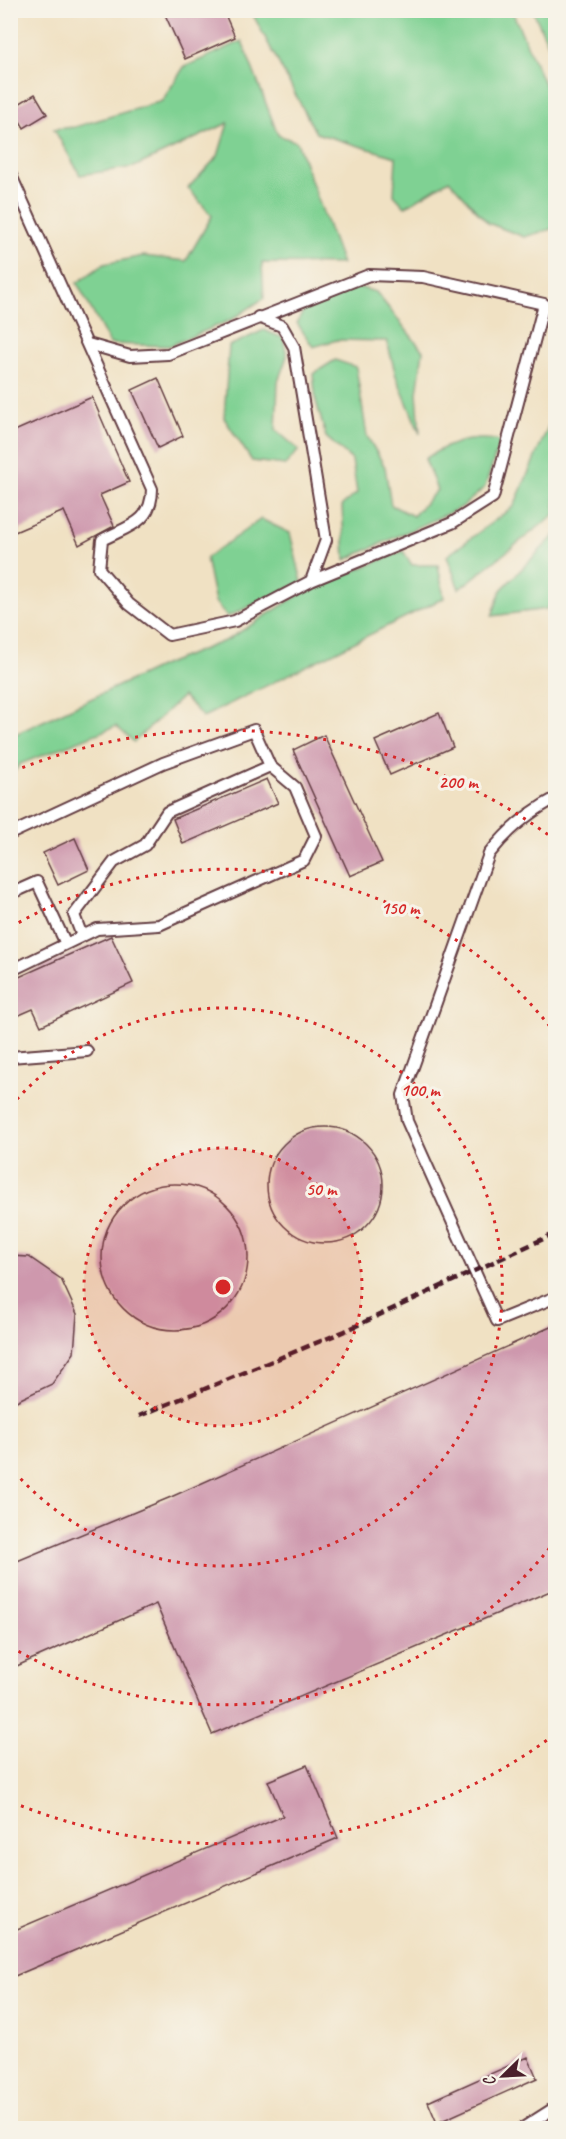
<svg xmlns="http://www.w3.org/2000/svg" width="566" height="2139" font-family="Caveat,sans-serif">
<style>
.green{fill:#7fd193;stroke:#64785f;stroke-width:1.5}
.building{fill:#ce98ad}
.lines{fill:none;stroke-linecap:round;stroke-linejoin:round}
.lane-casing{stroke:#633c42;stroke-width:14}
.lane{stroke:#fff;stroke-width:10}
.rail{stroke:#4a1f2b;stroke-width:4.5;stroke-dasharray:9 4.5;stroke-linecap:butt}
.ring{fill:none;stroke:#d62828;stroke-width:3;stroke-dasharray:3 6}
.centre{fill:#d62828;stroke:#f7f3e8;stroke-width:3}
.ring-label{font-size:18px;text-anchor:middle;font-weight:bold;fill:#d62828;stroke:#f7f3e8;stroke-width:6;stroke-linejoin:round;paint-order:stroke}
</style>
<rect width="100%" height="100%" fill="#f7f3e8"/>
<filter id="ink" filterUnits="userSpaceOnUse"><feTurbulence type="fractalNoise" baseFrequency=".0167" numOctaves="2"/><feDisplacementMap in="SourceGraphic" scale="12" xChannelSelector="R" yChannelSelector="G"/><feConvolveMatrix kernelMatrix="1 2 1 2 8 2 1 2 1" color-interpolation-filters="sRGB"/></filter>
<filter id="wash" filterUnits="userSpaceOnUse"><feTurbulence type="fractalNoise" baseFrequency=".008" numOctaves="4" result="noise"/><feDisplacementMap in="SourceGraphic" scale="24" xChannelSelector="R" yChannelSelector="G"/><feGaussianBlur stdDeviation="1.35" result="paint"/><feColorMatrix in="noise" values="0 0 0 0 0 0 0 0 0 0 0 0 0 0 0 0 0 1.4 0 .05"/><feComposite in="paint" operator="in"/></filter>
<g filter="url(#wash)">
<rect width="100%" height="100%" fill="#f0e1c3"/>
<!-- green -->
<path class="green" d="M251,11H512L555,108V228L524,237L488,223L449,180L405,207L394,195L396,157L316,133Z
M533,11H555V59Z
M242,41L278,135L297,142L342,264L262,263L264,298L231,320L169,346L110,344L77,283L104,264L143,256L186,261L212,216L188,188L218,156L228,123L134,167L80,175L54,129L75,127L162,101L184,67Z
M358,287L376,292L423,351L417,393L420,434L396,376L387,341L337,340L313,347L297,323L307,304Z
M264,330L283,338L287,356L278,382L276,430L299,450L285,465L252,461L224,418L229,346Z
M335,360L356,367L367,436L385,467L391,505L413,516L437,490L425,459C448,443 472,435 500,441L485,487L462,507L345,560L342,505L357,493L352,460L326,437L316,401L313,374Z
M555,411V514L459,589L447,556L514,506Z
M261,519L290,533L302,582L227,617L215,602L206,558Z
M555,535V594L547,609L492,616L501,590Z
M403,551L412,565H438L444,598L203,717L183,696L134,742L116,726L20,764L11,776V736L161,666L227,640L305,591Z"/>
<g id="blocks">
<!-- building -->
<path class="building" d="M163,10H223L235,37L185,59Z
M35,94L47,114L24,128L12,108Z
M158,378L183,436L158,448L132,390Z
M92,397L129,482L100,495L114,526L79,545L64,511L10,534V433Z
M439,713L453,747L390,775L375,741Z
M324,735L382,862L350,876L293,750Z
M267,779L278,803L183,844L173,819Z
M75,838L89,870L58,885L43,853Z
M111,936L133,983L41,1026L33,1009L10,1019V981Z
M267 1185a58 58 0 1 1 116 0a58 58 0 1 1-116 0Z
M102 1257a73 73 0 1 1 146 0a73 73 0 1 1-146 0Z
M10,1256L29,1257L61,1279L77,1314L74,1353L52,1384L10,1404Z
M555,1325V1589L212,1734L156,1604L10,1669V1564L171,1497Z
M307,1765L338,1838L10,1978V1932L283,1816L268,1781Z
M528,2057L537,2078L437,2123L428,2102Z"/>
</g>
</g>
<g filter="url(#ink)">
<use href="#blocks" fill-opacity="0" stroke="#633c42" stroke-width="1.5"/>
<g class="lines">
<defs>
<path id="lane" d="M10,173L152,489C152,523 128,526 102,540L99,569L129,604L169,635L235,621L311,581L326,540L294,347L282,326L258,317
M88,344L130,356L168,354L369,275L423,277L544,304L493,497L452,523L311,581
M556,798C528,812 508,830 489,854L403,1095L407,1121L497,1321L556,1297
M10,834L163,763L254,730L270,766L295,787L316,836L304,860L159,925L97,929L10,971
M10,894L37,882L66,944
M82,936L74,915L114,862L145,845L167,812L270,766
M10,1057L87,1051
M523,2128L556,2107"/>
</defs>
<!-- lane casing -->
<use href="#lane" class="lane-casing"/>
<!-- lane -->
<use href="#lane" class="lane"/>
<!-- rail -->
<path class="rail" d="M139,1416L345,1331L556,1233"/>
</g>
</g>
<!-- distance rings -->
<circle cx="223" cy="1287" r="139" fill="#d62828" fill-opacity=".12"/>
<g class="ring">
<circle cx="223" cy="1287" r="139"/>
<path d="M11 1106A279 279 0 1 1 11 1468"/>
<path d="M555 1541A418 418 0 0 1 11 1647M11 927A418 418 0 0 1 555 1033"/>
<path d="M554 1735A557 557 0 0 1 14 1803M14 771A557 557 0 0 1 554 839"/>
</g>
<circle cx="223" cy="1287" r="9" class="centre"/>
<g class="ring-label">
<text x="458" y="788">200 m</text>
<text x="400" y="914">150 m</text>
<text x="420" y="1096">100 m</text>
<text x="321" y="1195">50 m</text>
</g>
<!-- margin -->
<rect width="566" height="2139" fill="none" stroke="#f7f3e8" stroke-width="36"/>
<!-- north arrow -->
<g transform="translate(503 2076) rotate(246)" stroke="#f7f3e8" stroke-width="4.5" paint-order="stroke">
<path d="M0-4.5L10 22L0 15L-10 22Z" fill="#4a1f2b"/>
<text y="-9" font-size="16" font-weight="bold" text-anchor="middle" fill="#4a1f2b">С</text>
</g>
</svg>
